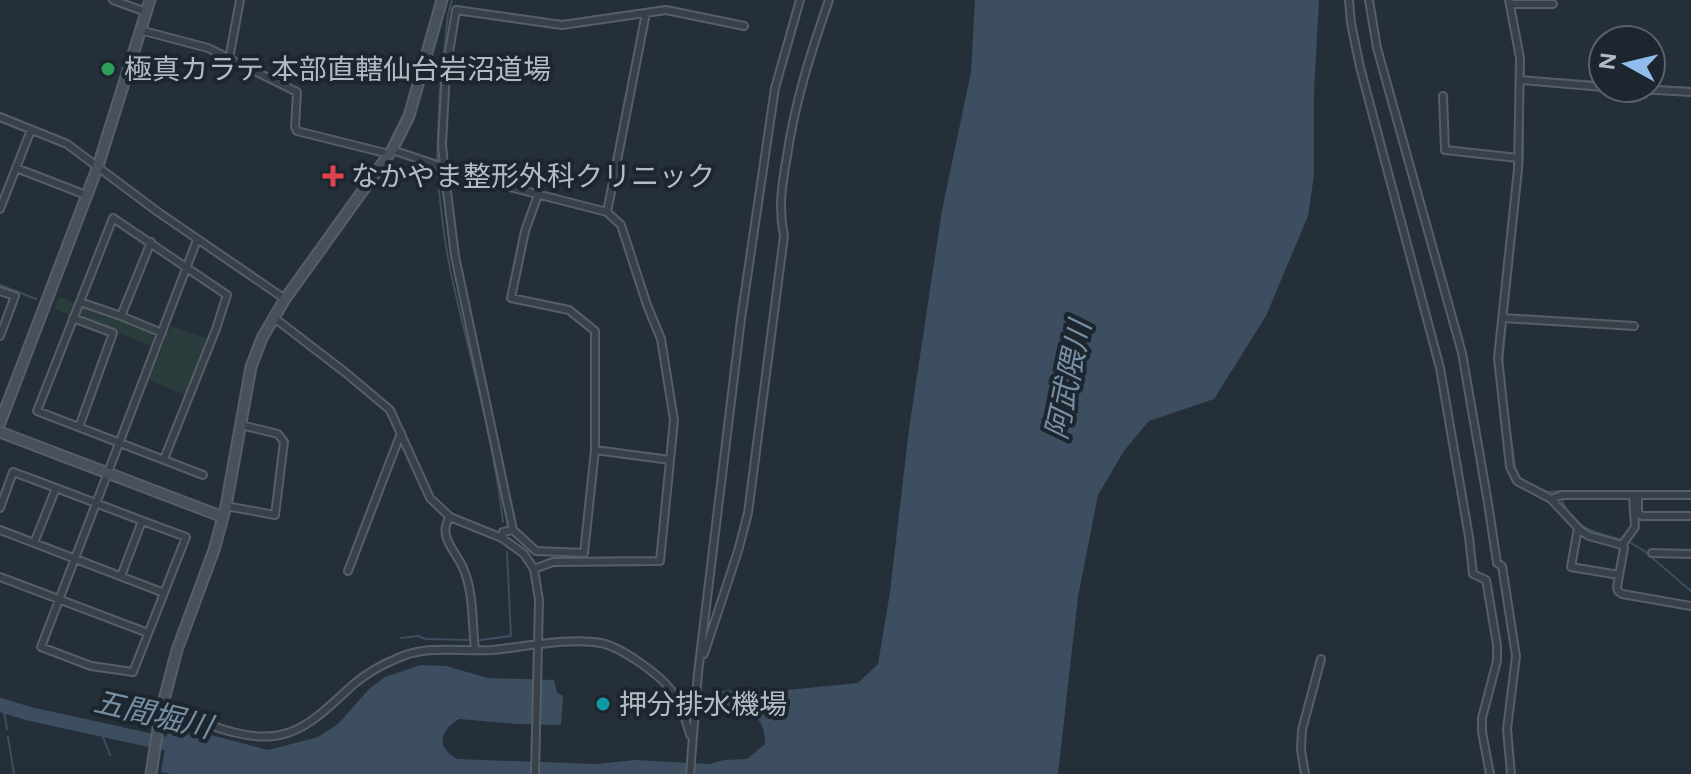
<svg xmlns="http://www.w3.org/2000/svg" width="1691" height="774" font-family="Figtree,'Noto Sans JP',sans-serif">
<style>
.green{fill:#2a3d3c}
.water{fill:#3c4e60}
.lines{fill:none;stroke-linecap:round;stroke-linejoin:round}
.stream{stroke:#3c4e60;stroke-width:2}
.river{stroke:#3c4e60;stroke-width:14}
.street-casing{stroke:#565f67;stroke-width:10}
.secondary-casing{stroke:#565f67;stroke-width:13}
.street{stroke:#384149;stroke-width:6}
.secondary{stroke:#47505c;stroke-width:9}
.leisure-dot{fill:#2e9e5b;stroke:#1d262e;stroke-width:3}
.health-dot{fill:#e0444e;stroke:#1d262e;stroke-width:3}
.culture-dot{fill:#0f9aa8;stroke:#1d262e;stroke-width:3}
.labels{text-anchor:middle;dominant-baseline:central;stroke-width:8;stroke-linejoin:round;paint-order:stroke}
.poi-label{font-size:28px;fill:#b3bcc5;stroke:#1d262e;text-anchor:start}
.water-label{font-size:30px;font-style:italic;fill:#778fa5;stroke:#1d262e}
</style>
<rect width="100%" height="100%" fill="#252f39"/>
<!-- green -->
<path class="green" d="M59,297L154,333L152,346L55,309Z
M171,326L208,339L185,395L149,380Z"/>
<!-- water -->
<path class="water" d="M975,0H1319L1314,92V175L1308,216L1266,316L1214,399L1149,421L1124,451L1098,495L1078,597L1058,774H171L161,772L169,724L268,750L318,737L338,724L369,689L385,677L421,665L446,666L488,678L554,680L557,693L563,696L561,725L517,724L459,719C439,731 436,747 457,759L597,764L635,760L710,764L724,760L747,759L765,744C765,711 746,710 718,708L719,691L751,689L767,692L858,683L878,664L890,592L909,429L942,210L971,72Z"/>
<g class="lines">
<!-- stream -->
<path class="stream" d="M1516,15L1522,54
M1523,64L1524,77L1603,82
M1651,86L1691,88
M437,159L440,91L448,14L452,0
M437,171C441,210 445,249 454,287C472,365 494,442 503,522
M0,285L36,299
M1507,313L1523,158V87
M1502,367L1506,321
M1506,401L1515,467L1519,477L1525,482
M1531,485L1548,492L1560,491
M1562,500C1573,529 1596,533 1623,540
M1629,542L1643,550L1691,591
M401,638L418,636L426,639L468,640
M480,640L511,636L507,552
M3,705L7,729
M100,729L110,755
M8,737L14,774"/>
<!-- river -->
<path class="river" d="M0,705L30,714L181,747"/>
<defs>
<path id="street" d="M113,0L146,12
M1349,0L1351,23L1360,67L1440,368L1469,537L1473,574L1486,580L1487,585L1497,645V661L1482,718V732L1490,774
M1369,0L1377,48L1462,353L1488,503L1497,563L1502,566L1516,656L1507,729L1511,774
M1509,0L1520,58L1518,169L1498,358L1510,467L1517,481L1551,499L1581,531L1589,536L1622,545L1624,548L1617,587L1618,591L1622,594L1691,606
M1510,4H1553
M140,30L208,48L297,92L295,127L297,131L389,154
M229,59L240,0
M1520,80L1603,87
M1622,88L1691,92
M1443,96L1445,150L1518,158
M0,117L67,144L158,212L285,299
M392,150L486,181L607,212L621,225L647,305L661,339L674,420L660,561L553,562L534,569
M16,168L86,195
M0,209L31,130
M607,212L646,13
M0,291L15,296L0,336
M80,302L121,316L151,242
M121,316L162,333
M273,317L346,373L390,410L430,498L450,517L502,538L524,554L534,569L539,600L535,774
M73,318L113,333L79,427
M1503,318L1634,326
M595,450L670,460
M164,459L216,329L227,295L113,218L37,411L203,475
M1638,495V513L1642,516H1691
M1551,499L1562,495H1691
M226,506L275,515L284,442L278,434L241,425
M0,508L13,472C71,493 128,516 186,537L133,672L91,666L41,647C92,511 146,376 197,240
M450,517C437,536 455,550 463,568C474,592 472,624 475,650
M1578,528L1571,567L1619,575
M0,530L164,593
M513,530L536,551L584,553L595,450V331L569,310L511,298L525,231L538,195
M502,538L503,532L513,530L455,256L444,167L442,144L446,71L456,10L562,25L666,10L744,26
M34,543L56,488
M1622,545L1635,527L1633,496
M1652,553L1691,554
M348,571L401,433
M121,576L142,521
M0,577L148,633
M704,654L738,551L748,513L784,236C778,208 782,184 787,156C795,101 811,52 829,0
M162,707C197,719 243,743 280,735C310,729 332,703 354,684C366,674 381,665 396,659C426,644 459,652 492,650C524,647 569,637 601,643C621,647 659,674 671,690C681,703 686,720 690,735
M690,774L698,673L741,319L775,88L800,0
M1305,774L1301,750L1302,730L1321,659"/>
<path id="secondary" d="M0,423L98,166L150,0
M0,432L223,517
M151,774L160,715L177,650L214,550L226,506L251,367L262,338L285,299L392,150L409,116L442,0"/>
</defs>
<!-- street casing -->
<use href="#street" class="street-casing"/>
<!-- secondary casing -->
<use href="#secondary" class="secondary-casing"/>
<!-- street -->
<use href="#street" class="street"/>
<!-- secondary -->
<use href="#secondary" class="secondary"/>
</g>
<!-- markers -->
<circle class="leisure-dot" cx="108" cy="69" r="8"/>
<path class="health-dot" d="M329 164h8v8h8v8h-8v8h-8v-8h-8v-8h8z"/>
<circle class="culture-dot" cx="603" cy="704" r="8"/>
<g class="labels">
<!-- poi labels -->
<g class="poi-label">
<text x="124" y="69">極真カラテ 本部直轄仙台岩沼道場</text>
<text x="351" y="176">なかやま整形外科クリニック</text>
<text x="619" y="704">押分排水機場</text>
</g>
<!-- water labels -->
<g class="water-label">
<text transform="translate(1068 380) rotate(-78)">阿武隈川</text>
<text transform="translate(153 714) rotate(13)">五間堀川</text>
</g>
</g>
<!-- north arrow -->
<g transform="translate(1627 64) rotate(278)"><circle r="38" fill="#1d262e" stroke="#59626a" stroke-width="2"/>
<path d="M0-6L14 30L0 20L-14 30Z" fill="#91bded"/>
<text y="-12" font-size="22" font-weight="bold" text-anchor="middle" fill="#b3bcc5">N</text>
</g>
</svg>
